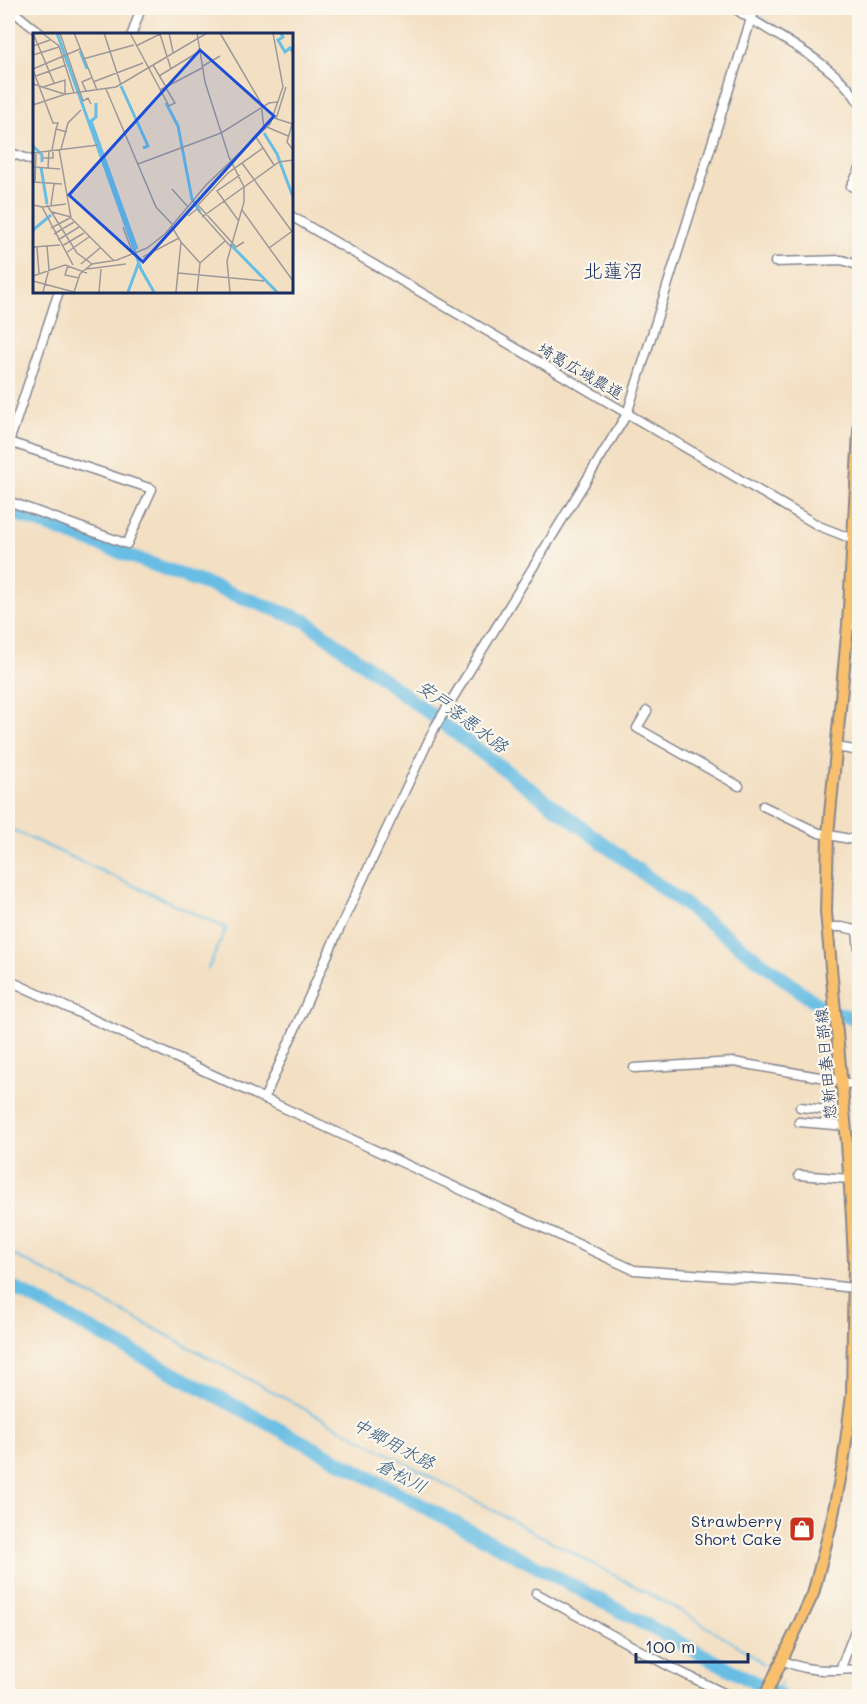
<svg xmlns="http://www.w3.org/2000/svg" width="867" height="1704" font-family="Mali,'Klee One',sans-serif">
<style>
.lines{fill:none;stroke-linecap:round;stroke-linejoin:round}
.stream{stroke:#67bde4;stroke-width:2}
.river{stroke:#67bde4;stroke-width:14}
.minor-casing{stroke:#878790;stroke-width:11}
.major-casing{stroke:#878790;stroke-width:14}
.minor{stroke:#fff;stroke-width:8}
.major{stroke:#f8bf6c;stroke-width:10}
.labels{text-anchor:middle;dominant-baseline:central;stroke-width:4.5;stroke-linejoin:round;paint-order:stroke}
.street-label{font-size:16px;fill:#1b2f5e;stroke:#fbf7ec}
.poi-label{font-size:16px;fill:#1b2f5e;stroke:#fbf7ec;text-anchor:end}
.water-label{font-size:18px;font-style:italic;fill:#325a86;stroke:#fbf7ec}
.quarter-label{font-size:20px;fill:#1b2f5e;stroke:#fbf7ec}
.inset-river{fill:none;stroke:#67bde4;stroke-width:3}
.inset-road{fill:none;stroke:#9d999a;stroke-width:1.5}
.view{fill:#1d4ed8;fill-opacity:0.15;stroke:#1d4ed8;stroke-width:3}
.inset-edge{fill:none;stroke:#1b2f5e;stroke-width:3}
</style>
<rect width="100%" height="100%" fill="#fbf7ec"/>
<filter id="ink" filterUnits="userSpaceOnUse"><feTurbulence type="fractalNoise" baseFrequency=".0167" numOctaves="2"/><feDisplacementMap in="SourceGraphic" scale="12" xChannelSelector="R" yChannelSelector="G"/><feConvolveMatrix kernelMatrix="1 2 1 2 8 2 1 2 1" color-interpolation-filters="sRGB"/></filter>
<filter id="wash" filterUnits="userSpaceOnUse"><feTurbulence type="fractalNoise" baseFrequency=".008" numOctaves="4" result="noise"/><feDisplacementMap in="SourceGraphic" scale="24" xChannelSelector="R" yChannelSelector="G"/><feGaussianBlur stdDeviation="1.35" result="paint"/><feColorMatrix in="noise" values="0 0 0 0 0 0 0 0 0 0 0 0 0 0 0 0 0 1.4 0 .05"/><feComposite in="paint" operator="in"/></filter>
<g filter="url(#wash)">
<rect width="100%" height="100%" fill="#f3dfc2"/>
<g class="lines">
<!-- stream -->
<path class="stream" d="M757,15L786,36
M842,76L858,94
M8,828L226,928L208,969
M8,1252L150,1326L681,1611L748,1652L763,1664
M775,1694L782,1682"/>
<!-- river -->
<path class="river" d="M8,511L306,621L824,1009L860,1020
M8,1285L780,1696"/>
</g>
</g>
<g filter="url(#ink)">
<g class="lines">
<defs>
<path id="minor" d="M9,8L41,34
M734,8C774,36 834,61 860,104
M132,34L141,8
M8,152L34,161
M860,169L851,186L860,190
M291,216L819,526L860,542
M775,262L842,260L860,266
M8,441L9,442L59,291
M8,501L127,544L152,489L9,442
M848,625L860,626
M647,711L637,728L739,786
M836,747L860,751
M763,806L819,833L860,841
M829,927H842L860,931
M857,931L860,957
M8,980L634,1270L793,1281L853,1288
M634,1068L734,1062L842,1081
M842,1084L860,1083
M264,1099L336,936L435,727L627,414L751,19L756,8
M800,1107L844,1112
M799,1122L846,1126
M799,1175L849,1179
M536,1593L672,1668L730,1696
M783,1660C806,1673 834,1670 860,1669
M840,1670L860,1618"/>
<path id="major" d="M765,1696L813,1594L832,1520L843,1464L852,1395L854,1261L852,1218L847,1143L826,912L828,835L848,625L860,415"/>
</defs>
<!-- minor casing -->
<use href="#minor" class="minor-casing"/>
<!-- major casing -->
<use href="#major" class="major-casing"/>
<!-- minor -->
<use href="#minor" class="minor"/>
<!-- major -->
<use href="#major" class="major"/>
</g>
</g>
<!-- icons -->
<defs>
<symbol id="shop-square" viewBox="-11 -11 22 22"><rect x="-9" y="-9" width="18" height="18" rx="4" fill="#c8321e" stroke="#fbf7ec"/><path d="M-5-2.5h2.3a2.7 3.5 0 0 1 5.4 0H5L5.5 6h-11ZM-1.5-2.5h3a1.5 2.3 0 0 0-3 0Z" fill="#fff"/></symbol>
</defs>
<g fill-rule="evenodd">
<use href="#shop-square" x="787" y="1514" width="30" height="30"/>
</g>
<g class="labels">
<!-- street labels -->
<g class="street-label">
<text transform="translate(581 370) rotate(30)">埼葛広域農道</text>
<text transform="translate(825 1064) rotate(-95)">惣新田春日部線</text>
</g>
<!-- poi labels -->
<g class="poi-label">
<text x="782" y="1520">Strawberry<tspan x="782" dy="18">Short Cake</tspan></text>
</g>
<!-- water labels -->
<g class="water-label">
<text transform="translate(463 716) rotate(37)">安戸落悪水路</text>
<text transform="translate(394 1443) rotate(28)">中郷用水路</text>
<text transform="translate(402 1475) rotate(28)">倉松川</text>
</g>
<!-- quarter labels -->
<g class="quarter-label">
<text x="613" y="270">北蓮沼</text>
</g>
</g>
<!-- overview -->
<g transform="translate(33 33)">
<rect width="260" height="260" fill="#f3dfc2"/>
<path class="inset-river" d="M24,0L108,236L121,259M248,0L250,4L245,7L252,19L257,15L260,19M47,18L54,36M88,53L115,113L110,115M63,70V84L58,88L104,216M133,70L145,93L159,166L167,179M231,100L244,121L260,164M0,113L9,122V129M8,134L14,171M0,197L18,182M197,211L244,259M95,259L106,229"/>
<path class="inset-road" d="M0,0L21,50M9,0L26,13L41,60M27,0L34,21M41,0L64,57M71,0L88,52M97,0L136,73L142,70L133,55M136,0L140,19M164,0L172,49L196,124L211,154V169L194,228L197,259M187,0L228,70L231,95M127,1L138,36M0,13L17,7M103,13L129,0M34,21L50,68L55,65L58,71M0,22L26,14M50,26L101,12M120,32L133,54M170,33L187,23M0,36L47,16M0,37L20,90H25L23,96L34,99M3,43L33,32M126,43L167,18M60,49L110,30M0,51L31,61M10,54L32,47V61M73,56L123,174L139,191M127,57L169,35M53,58L49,49L58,45M0,72L33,61L83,54L174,0M241,85L260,91M243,86L253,54M259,91L254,109L260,117M234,94L255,103M223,104L241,132M26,116L38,185L80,227M28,116L35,90L48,77M19,117L23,96M0,120L65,112M9,125H20V117M209,130L260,200M105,131L188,100L236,70L244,69M0,134L27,136M15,135L16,117M0,149L29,151M2,150L3,120M139,156L155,174M0,172L9,174L40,232M14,172L44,220L59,231M18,172L21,151M9,174L33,171M209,177L260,248M19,179L38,184M155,183L164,176L198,214M169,184L246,129L260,127M205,187L184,158L207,142M90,194L100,221M139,194L148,209L143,259M18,195L37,185M21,201L41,189M25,207L46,194M148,209L167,230L164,259M211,209L203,214L165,172L195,140L230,115M29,213L51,200M0,214L27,212M4,214L6,240M236,215L258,199M33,220L56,204M110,224L146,205M167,230L192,208M48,231L67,215M35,232L32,242L46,245M54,236L93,231M145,240L231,248M0,243L32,232L54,240M0,248L41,259M10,259L16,236L14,213M41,259L47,241L59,231L84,227L114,215L132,201L173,152L237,91L250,54L240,0M66,259L68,236"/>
<path class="view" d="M167,17L241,83L110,229L36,162Z"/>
<rect width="260" height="260" class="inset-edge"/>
</g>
<!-- margin -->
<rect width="867" height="1704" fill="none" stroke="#fbf7ec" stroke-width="30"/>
<!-- scale -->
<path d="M636 1653v9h112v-9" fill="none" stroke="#1b2f5e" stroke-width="3"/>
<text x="645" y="1653" font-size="18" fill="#1b2f5e" stroke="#fbf7ec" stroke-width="4.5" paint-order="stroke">100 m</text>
</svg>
